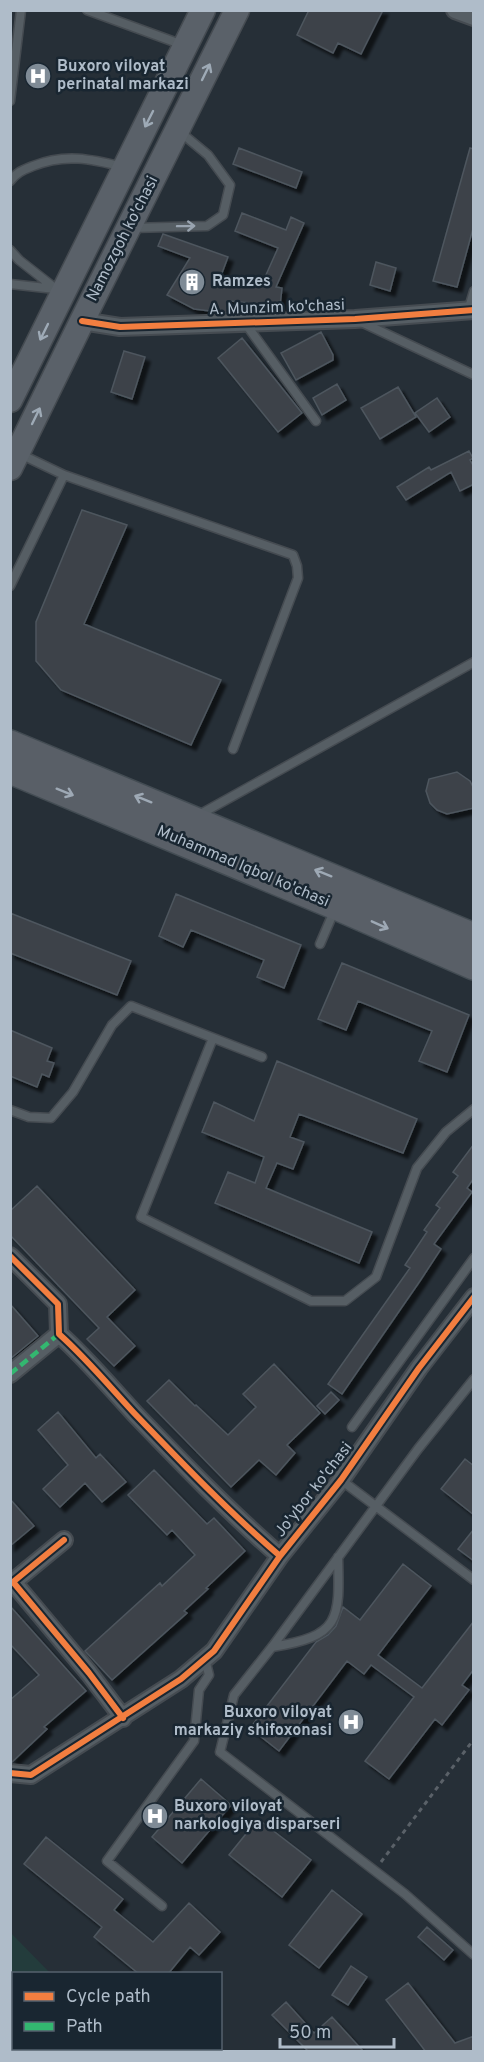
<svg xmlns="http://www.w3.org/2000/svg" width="484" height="2062" font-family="Overpass,sans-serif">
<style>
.green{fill:#233c3c}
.building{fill:#3c434a;stroke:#4e565e;stroke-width:1.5;filter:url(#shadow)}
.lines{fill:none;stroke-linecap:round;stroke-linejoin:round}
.lane-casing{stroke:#454b51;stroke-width:11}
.street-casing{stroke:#454b51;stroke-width:20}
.secondary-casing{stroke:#454b51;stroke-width:27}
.primary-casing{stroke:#434c53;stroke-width:30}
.path{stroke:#5a6168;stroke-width:3;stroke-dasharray:4.5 4.5;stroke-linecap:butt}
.lane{stroke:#565e64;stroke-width:8}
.street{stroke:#565e64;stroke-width:16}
.secondary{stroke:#5a6169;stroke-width:24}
.primary{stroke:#595f67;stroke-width:27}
.quiet{stroke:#33b770;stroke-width:4.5;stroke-dasharray:9 4.5;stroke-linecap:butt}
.cycleway-casing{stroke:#192631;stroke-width:10}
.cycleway{stroke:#f27e40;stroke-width:6}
.oneway{stroke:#9eaab6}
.oneway2{stroke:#99a4b0}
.oneway3{stroke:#9ea9b5}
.labels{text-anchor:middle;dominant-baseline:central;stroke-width:5;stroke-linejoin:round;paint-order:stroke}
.poi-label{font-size:16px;font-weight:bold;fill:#afbcc9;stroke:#192631;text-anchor:start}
.street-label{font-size:16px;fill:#afbcc9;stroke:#192631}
</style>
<defs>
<filter id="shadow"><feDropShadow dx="5" dy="5" stdDeviation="1.5" flood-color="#0009"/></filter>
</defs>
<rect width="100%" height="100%" fill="#262f37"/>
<!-- green -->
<path class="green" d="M10,1932L50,1973L14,1974V2048L41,2049L37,2051H11Z"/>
<!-- building -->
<path class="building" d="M309,10H383L361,54L338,43L333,53L297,35Z
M239,148L302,172L296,188L233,164Z
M470,148L474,149V225L457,287L433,281Z
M242,213L286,230L291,217L304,223L276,287L282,288L280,306L230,301L228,313H226L194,309L167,295L190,258L158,246L163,234L228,257L219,281L261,286L278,248L235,231Z
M376,262L396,268L390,291L370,285Z
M321,332L333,355V360L296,380L281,353Z
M242,338L302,413L278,432L218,358Z
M124,351L145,357L132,399L111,392Z
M337,384L346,400L322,415L313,398Z
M398,387L416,417L380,439L361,408Z
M437,398L450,417L429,432L415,413Z
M469,451L473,458L470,460L474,467V484L460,491L451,472L406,500L397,487L429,467L431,470Z
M82,510L127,525L84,624L221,680L191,745L61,690L36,661V622Z
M457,772L470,781L474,789V808L447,814L437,810L430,803L426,791L429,779Z
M176,894L301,945L284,988L257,977L264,960L191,930L183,947L159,936Z
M10,913L131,961L117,995L10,953Z
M342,963L469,1015L447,1072L419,1061L432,1031L358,1001L346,1030L318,1019Z
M10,1030L52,1048L47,1061L54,1063L49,1077L42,1074L37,1087L10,1076Z
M277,1061L417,1119L403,1153L299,1114L290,1137L304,1142L293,1169L277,1163L266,1188L372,1232L359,1263L215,1203L228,1172L255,1183L264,1157L202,1132L214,1102L254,1121Z
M474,1144V1178L467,1188L472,1192L434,1244L441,1249L420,1281L342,1394L328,1384L410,1268L405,1265L427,1232L424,1230L440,1208L436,1205L458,1176L453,1172Z
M37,1186L135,1290L107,1317L135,1346L114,1366L87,1339L99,1328L10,1235V1211Z
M10,1304L38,1336L10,1359Z
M274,1364L320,1413L287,1445L295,1453L276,1475L259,1460L231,1487L147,1401L169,1380L195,1406L196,1405L228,1435L256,1407L243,1394Z
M331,1392L339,1400L325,1414L317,1406Z
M58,1412L96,1458L100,1454L126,1482L102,1502L85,1483L60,1507L43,1489L68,1465L38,1430Z
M465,1459L474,1466V1515L441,1489Z
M154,1470L207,1524L214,1518L245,1551L206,1588L208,1589L184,1611L187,1613L112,1680L85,1651L160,1583L162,1586L195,1555L172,1530L167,1535L128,1495Z
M10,1499L34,1526L10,1546Z
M474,1529V1561L458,1549Z
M403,1564L431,1586L378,1655L422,1688L474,1621V1669L462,1685L469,1690L442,1725L435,1719L389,1779L365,1761L414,1697L371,1665L364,1674L347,1661L279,1751L250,1728L316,1642L328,1635L336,1626L343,1607L360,1620Z
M10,1606L86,1691L44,1727L47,1729L11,1763L10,1700L39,1675L10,1644Z
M201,1779L231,1805L182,1863L152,1837Z
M258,1819L311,1860L282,1897L229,1855Z
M46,1837L123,1899L114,1910L153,1942L189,1903L220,1932L199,1955L190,1947L168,1974H139L94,1937L102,1927L24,1864Z
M332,1890L362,1914L319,1968L289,1945Z
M427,1927L453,1950L444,1960L418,1937Z
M351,1966L367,1977L348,2005L332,1995Z
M408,1983L455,2043L474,2036V2052H426L386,2000Z
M286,2002L314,2033L332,2017L364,2052H309L272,2015Z"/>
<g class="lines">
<defs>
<path id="lane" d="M87,10L183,45
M10,101L21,10
M10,181C17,172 23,170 33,166C65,153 91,159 124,167
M131,228L207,226L223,215L230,185L208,155L179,131
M10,250L19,260L56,289
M10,284L55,289
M468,311L474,291
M361,322L474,375
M245,323L316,421
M64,475L293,555L297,566L298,578L233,749
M10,586L64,475L18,453
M197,816L474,662
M320,944L335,909
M213,1038L141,1217L311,1301H345L376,1277L417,1168L446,1132L474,1109
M10,1110L29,1117L51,1118L73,1092L112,1025L131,1006L262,1057
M474,1379L418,1449L272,1647L234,1695L220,1752L405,1894L474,1955
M352,1427L474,1258
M341,1480L474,1580
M272,1647C340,1636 340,1621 338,1557
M162,1906L107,1861L194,1741L199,1690L209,1675L205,1659"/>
<path id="street" d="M455,10L474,17
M82,321L120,327L355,319L474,310
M10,1256L58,1304L59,1334C87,1359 110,1387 135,1414C182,1463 229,1512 280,1556
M10,1374L59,1334
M64,1540L13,1582L89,1673L123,1718
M10,1773L31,1775L181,1679L214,1651L280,1556L341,1480L419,1368L474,1297"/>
<path id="secondary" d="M10,400L203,10
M10,468L82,321L237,10"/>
<path id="primary" d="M10,744L474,937
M10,770L336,906L474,966"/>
</defs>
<!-- lane casing -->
<use href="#lane" class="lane-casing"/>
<!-- street casing -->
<use href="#street" class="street-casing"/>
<!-- secondary casing -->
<use href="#secondary" class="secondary-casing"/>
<!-- primary casing -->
<use href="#primary" class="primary-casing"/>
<!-- path -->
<path class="path" d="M381,1862L474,1739"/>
<!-- lane -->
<use href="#lane" class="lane"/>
<!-- street -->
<use href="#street" class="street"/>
<!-- secondary -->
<use href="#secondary" class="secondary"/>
<!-- primary -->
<use href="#primary" class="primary"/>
<!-- quiet -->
<path class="quiet" d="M10,1374L59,1334"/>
<defs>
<path id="cycleway" d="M82,321L120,327L355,319L474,310
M10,1256L58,1304L59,1334C87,1359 110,1387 135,1414C182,1463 229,1512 280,1556
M64,1540L13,1582L89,1673L123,1718
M10,1773L31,1775L181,1679L214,1651L280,1556L341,1480L419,1368L474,1297"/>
</defs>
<!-- cycleway casing -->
<use href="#cycleway" class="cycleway-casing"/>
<!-- cycleway -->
<use href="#cycleway" class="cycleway"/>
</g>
<!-- one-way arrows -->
<defs><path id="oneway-shaft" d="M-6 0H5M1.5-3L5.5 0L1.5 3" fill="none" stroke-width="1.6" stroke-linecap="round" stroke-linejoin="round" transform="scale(1.5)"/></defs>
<g class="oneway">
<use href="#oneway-shaft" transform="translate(206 72) rotate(-64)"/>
<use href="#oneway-shaft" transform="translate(149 119) rotate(117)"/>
<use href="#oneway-shaft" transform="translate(44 332) rotate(116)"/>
<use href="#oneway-shaft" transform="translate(36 416) rotate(-64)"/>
</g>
<use class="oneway2" href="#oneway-shaft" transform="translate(186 226) rotate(-1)"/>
<g class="oneway3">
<use href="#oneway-shaft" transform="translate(65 792) rotate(22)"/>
<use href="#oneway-shaft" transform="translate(143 799) rotate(-158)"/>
<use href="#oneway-shaft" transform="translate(323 873) rotate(-158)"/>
<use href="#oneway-shaft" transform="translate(380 925) rotate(24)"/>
</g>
<!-- icons -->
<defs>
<symbol id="hospital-disc" viewBox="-11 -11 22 22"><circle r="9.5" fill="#7f8b96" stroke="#192631"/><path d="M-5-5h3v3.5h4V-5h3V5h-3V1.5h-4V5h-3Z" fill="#fff"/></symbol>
<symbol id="building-disc" viewBox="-11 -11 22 22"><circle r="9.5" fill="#7f8b96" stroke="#192631"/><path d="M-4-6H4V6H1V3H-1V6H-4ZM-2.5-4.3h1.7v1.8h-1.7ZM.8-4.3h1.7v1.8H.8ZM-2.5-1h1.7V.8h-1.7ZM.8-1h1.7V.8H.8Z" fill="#fff"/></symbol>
</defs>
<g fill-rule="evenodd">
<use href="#hospital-disc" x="23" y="61" width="30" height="30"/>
<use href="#building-disc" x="177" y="267" width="30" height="30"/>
<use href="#hospital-disc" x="336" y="1707" width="30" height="30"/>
<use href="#hospital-disc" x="140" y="1801" width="30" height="30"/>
</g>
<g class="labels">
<!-- poi labels -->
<g class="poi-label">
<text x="57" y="67">Buxoro viloyat<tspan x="57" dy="18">perinatal markazi</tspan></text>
<text x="212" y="282">Ramzes</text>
<text x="332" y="1713" text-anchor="end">Buxoro viloyat<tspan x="332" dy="18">markaziy shifoxonasi</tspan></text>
<text x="174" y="1807">Buxoro viloyat<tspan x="174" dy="18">narkologiya disparseri</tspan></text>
</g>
<!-- street labels -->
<g class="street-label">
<text transform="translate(123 239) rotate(-63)">Namozgoh ko'chasi</text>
<text transform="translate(277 308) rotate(-2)">A. Munzim ko'chasi</text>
<text transform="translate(243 867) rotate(23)">Muhammad Iqbol ko'chasi</text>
<text transform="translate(314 1490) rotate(-52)">Jo'ybor ko'chasi</text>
</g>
</g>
<!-- border -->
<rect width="484" height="2062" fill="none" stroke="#afbcc9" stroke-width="24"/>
<!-- legend -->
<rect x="12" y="1972" width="210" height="78" fill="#192631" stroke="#55626e" stroke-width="1.5"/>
<rect x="24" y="1992" width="30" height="9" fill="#f27e40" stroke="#55626e" stroke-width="1.5"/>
<text x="66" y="2002" font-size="18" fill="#afbcc9">Cycle path</text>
<rect x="24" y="2022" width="30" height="9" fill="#33b770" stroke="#55626e" stroke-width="1.5"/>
<text x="66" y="2032" font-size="18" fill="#afbcc9">Path</text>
<!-- scale -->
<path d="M280 2038v9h114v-9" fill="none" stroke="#afbcc9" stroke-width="3"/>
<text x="289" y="2038" font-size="18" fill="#afbcc9" stroke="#192631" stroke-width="4.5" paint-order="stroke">50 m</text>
</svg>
